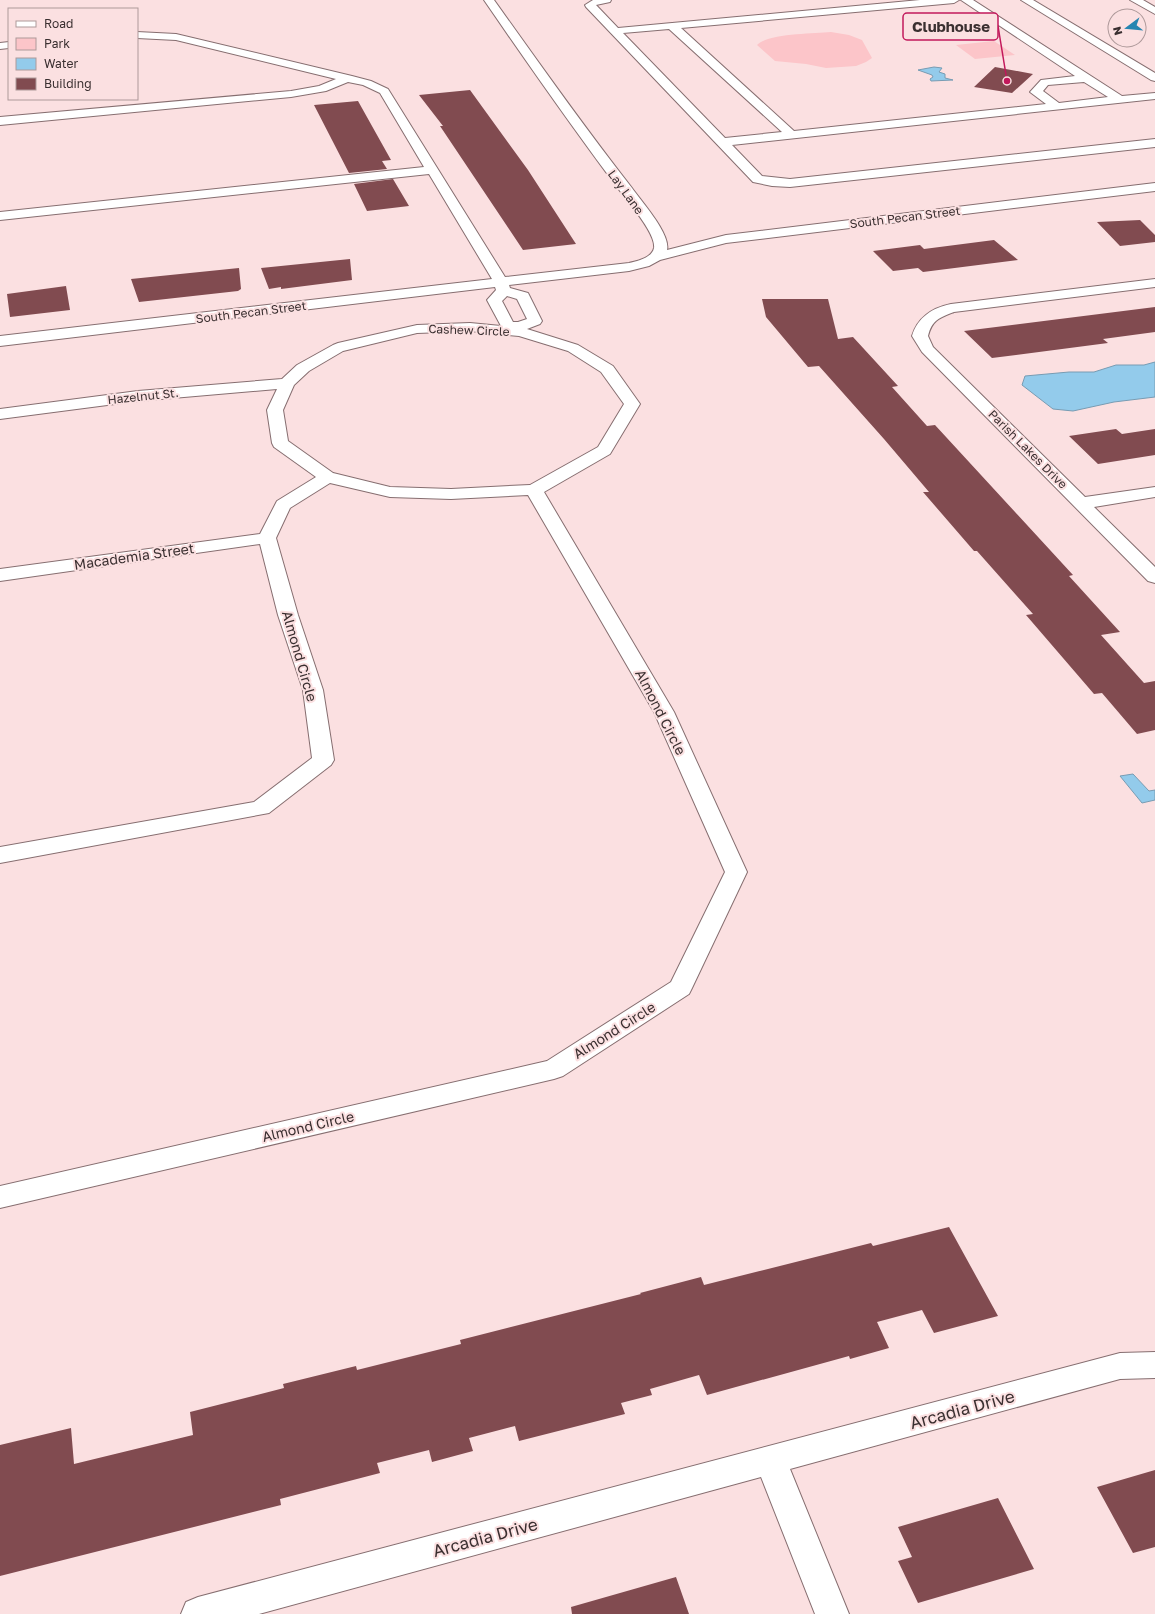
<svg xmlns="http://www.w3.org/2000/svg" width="1155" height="1614" font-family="'Golos Text',sans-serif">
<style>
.green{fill:#fcc5c9}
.water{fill:#93cbeb;stroke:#789cb3}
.building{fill:#814b50}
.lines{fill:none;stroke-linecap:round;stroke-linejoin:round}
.minor-casing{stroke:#866e70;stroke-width:2}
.minor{fill:#fff;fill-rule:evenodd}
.labels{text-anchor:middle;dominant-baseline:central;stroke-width:4;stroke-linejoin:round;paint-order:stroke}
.far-street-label{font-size:12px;fill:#3a2f30;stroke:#fbe0e1}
.street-label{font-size:14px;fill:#3a2f30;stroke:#fbe0e1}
.near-street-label{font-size:17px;fill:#3a2f30;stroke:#fbe0e1}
.leader{fill:none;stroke:#c2185b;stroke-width:1.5}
.callout-dot{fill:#c2185b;stroke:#fbe0e1;stroke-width:1.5}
.callout{fill:#fbe0e1;stroke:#c2185b;stroke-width:1.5}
.callout-label{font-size:15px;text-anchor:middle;font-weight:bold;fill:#3a2f30}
</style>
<rect width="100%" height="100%" fill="#fbe0e1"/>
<!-- green -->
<path class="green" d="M831,32L849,35L862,40L872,58L866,62L856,66L826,68L806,64L775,61L757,45C769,33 812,34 831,32Z
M994,41L1015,55L975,59L956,45Z"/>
<!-- water -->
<path class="water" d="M934,67L942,68L939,72L945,74V78L953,80L931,81L930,79L933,77L932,75L918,70Z
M1155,362V397L1114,402L1073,411L1053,409L1022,385L1025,376L1069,372H1094L1116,365H1144Z
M1133,774L1149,791L1155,790V800L1142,803L1120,776Z"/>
<!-- building -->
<path class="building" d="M995,67L1033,74L1012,93L974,87Z
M470,90L528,170L576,244L523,250L440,126H443L419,95Z
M358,101L391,160L382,161L387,169L349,173L314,105Z
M393,179L409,206L367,211L354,184Z
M1140,220L1155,235V242L1120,246L1097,222Z
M994,240L1018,260L923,272L918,268L893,271L873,251L920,245L924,249Z
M350,259L352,280L281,289V287L269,289L261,268Z
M239,268L241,289L238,291L139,302L131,279Z
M66,286L70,310L10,317L7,294Z
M762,299H828L838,339L853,337L898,386L892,387L927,426L935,425L1073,575L1069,576L1120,632L1101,635L1144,683L1155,681V730L1137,734L1102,693L1094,694L1026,615L1033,614L977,551H974L923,492H929L884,439L819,366L808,367L766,317Z
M1155,307V332L1103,339L1108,343L992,358L964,331Z
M1116,429L1122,434L1155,429V455L1098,464L1069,436Z
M949,1227L998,1316L934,1333L922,1310L877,1322L889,1348L850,1359L849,1356L707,1395L699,1375L650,1389L652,1395L621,1403L625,1414L519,1441L515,1426L469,1438L473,1451L432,1462L429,1450L377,1463L380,1473L280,1499L281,1505L0,1576V1445L71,1428L74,1464L193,1435L190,1412L284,1388L283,1384L356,1366L357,1370L461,1344L460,1340L641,1294L640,1293L701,1277L704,1285L871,1243L873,1246Z
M1155,1470V1547L1133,1553L1097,1487Z
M998,1498L1034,1569L918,1603L898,1561L912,1557L898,1527Z
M676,1577L689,1614H572L571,1607Z"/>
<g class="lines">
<defs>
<path id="minor" d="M484,0H494C539,63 584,127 632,188C641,201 671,234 667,250L726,235L1155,183V191L726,243L660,260L649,266L629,271L509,285L510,288L528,293L542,321L540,324L527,329L578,345L613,366L640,404L610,454L544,492L674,712L747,872L692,988L689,994L563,1076L554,1079L0,1208V1186L547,1061L671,982L725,872L654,712L528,495L451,499L390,497L330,483L290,508L276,538L298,615L323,690L334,760L331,765L269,813L0,863V847L254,802L312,758L303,690L278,615L260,544L0,581V569L260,534L277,501L316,477L274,447L272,443L267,410L277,389L138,401L0,419V409L138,391L282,379L297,365L333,345L338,343L417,325L470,323L501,326L487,300L496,290L495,287L0,346V336L492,279L429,174L0,220V212L424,167L380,93L363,85L348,82L326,91L291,97L0,125V117L291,91L319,86L336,79L176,40L137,38V32L176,34L352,76L371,81L388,89L505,277L629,263C637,261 652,258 654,248C656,235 634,209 626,199C577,134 530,67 484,0ZM507,296L517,299L527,319L518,322H513L502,301ZM470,331L519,336L568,351L601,372L624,404L598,447L530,485L451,489L390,487L333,473L288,441L283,410L294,385L309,371L343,351L417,333Z
M593,0H611L610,2L596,5L618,28L920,0H959L954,3L681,28L794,131L1046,104L1030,92L1041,80L1075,76L961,0H973L1122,96L1155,93V99L732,145L762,176L790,179L1155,139V147L790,187L772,186L753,182L586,7L585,5ZM669,29L782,132L725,138L623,33ZM1084,82L1108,97L1059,103L1043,91L1048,85Z
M1021,0H1033L1155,73V81L1151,80Z
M1130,0H1143L1155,7V14Z
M9,42V48L0,49V43Z
M1155,279V287L954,312C939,318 932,320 928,336L933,347L1085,497L1155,487V497L1094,507L1155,567V583L1148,581L922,352L912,336C918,317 932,308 951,304Z
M1155,1352V1378L1120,1379L790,1469L849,1614H815L761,1477L259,1614H181L186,1602L198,1597L1120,1353Z"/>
</defs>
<!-- minor casing -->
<use href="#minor" class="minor-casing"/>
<!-- minor -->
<use href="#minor" class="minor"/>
</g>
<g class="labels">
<!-- far-street labels -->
<g class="far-street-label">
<text transform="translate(626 192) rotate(54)">Lay Lane</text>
<text transform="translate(905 217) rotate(-7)">South Pecan Street</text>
<text transform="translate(251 312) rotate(-7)">South Pecan Street</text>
<text transform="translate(469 330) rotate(2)">Cashew Circle</text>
<text transform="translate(143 396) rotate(-6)">Hazelnut St.</text>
<text transform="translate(1028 449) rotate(45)">Parish Lakes Drive</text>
</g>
<!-- street labels -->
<g class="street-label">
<text transform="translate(134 556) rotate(-8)">Macademia Street</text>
<text transform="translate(300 656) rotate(74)">Almond Circle</text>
<text transform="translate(661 712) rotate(63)">Almond Circle</text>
<text transform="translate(614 1030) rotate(-32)">Almond Circle</text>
<text transform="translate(308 1126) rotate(-13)">Almond Circle</text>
</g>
<!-- near-street labels -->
<g class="near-street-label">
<text transform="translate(962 1409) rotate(-15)">Arcadia Drive</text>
<text transform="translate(485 1537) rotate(-15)">Arcadia Drive</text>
</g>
</g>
<!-- callouts -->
<path class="leader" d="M1007 81L998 26"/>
<circle class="callout-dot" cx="1007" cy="81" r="4"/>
<rect class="callout" x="903" y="13" width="95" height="27" rx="4"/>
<g class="callout-label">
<text x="951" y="32">Clubhouse</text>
</g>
<!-- legend -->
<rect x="8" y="8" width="130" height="92" fill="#fbe0e1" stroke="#ae999a"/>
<rect x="16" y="21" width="20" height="6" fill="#ffffff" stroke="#ae999a"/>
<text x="44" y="28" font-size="12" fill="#3a2f30">Road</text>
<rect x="16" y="38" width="20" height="12" fill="#fcc5c9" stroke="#ae999a"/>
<text x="44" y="48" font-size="12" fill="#3a2f30">Park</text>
<rect x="16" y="58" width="20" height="12" fill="#93cbeb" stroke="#ae999a"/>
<text x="44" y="68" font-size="12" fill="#3a2f30">Water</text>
<rect x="16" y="78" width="20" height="12" fill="#814b50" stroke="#ae999a"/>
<text x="44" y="88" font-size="12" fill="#3a2f30">Building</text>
<!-- north arrow -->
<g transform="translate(1127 28) rotate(254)"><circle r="19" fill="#fbe0e1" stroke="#ae999a"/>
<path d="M0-3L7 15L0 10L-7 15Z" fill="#2685b1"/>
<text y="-6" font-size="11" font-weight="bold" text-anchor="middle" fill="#3a2f30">N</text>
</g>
</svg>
